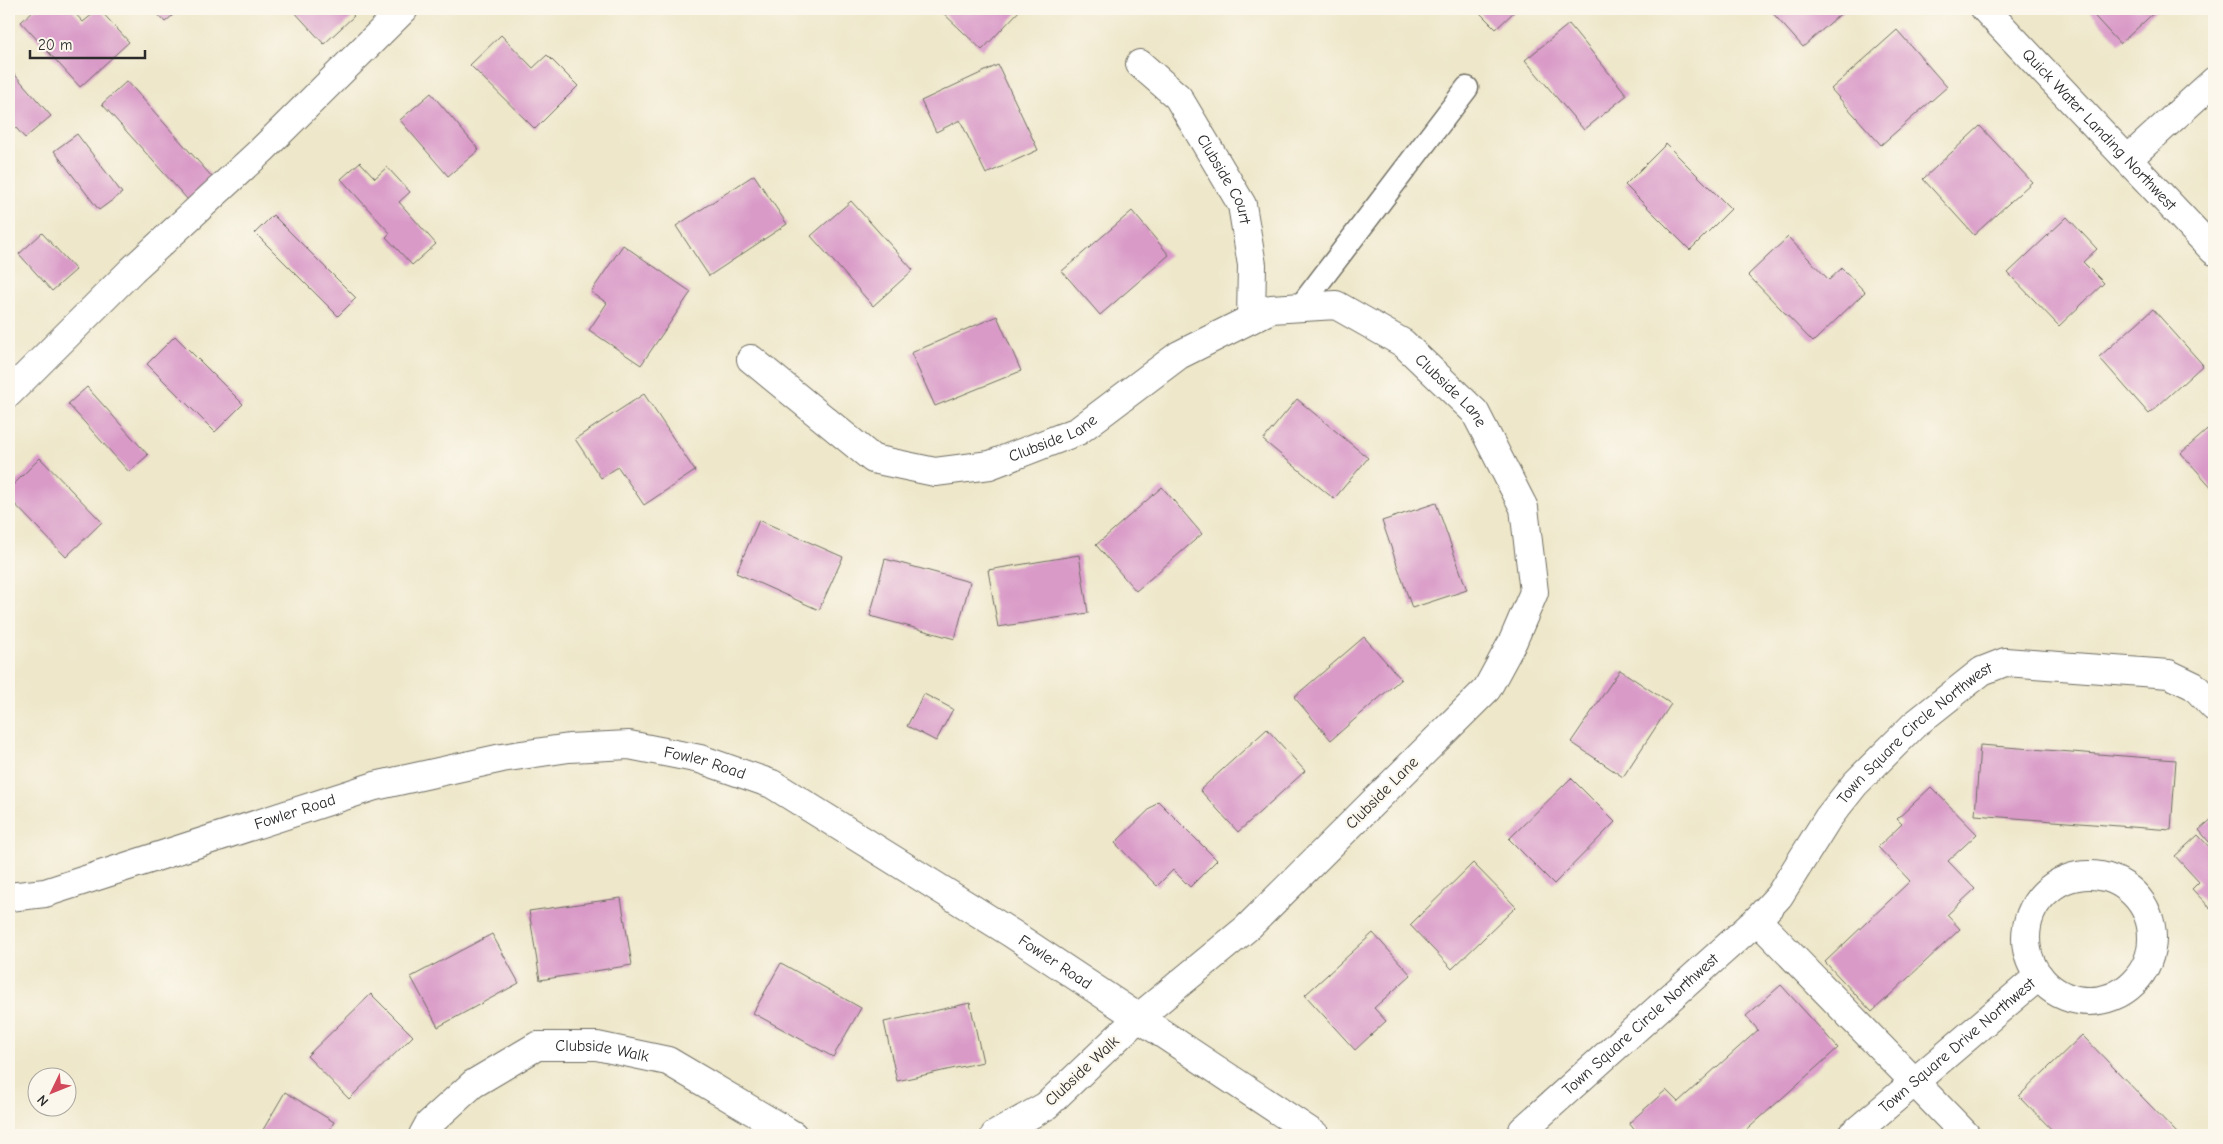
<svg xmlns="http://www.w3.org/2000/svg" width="2223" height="1144" font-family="'Comic Neue',sans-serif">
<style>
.building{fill:#d99ac8}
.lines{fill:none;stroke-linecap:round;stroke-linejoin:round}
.service-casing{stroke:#6f6d63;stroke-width:25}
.minor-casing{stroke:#6f6d63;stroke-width:30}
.service{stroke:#fff;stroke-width:22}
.minor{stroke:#fff;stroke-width:28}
.labels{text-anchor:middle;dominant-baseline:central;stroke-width:4.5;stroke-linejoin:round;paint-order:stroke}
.street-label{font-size:16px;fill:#2b2b2b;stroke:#fbf7ec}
</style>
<rect width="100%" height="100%" fill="#fbf7ec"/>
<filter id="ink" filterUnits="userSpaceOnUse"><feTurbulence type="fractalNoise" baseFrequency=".02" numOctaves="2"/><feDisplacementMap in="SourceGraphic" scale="10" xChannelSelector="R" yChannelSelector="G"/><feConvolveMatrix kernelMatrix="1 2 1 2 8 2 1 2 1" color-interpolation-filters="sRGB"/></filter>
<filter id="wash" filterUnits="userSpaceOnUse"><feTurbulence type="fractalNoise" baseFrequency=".0096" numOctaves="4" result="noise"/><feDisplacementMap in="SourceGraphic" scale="20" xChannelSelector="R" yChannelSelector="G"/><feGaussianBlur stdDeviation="1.12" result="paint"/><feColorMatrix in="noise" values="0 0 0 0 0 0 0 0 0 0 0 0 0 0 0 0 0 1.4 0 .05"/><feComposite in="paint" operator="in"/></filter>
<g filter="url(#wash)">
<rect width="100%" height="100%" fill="#eee7ca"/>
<g id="blocks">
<!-- building -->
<path class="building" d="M35,9H71L83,22L99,9L129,42L80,87L21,22Z
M153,9H180L165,22Z
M292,9H347L354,16L324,44Z
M943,9H1021L982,50L941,11Z
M1476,9H1517L1496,29Z
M1769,9H1846L1803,47Z
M2088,9H2158L2120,44Z
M1569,24L1627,95L1584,130L1525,60Z
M1897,30L1947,87L1881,145L1831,89Z
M501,35L533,68L547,55L578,86L535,129L470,65Z
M998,65L1038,150L986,174L960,120L936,132L921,101Z
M9,68L51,116L25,138L9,120Z
M127,81L213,178L188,200L102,104Z
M431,93L479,150L448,176L400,120Z
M1980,126L2032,182L1974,235L1923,179Z
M77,134L122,193L99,210L54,151Z
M1666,144L1731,209L1690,250L1625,185Z
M360,162L375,178L387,167L410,192L399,202L436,244L412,265L386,237L390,233L341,179Z
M754,175L787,224L709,276L676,226Z
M851,201L913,270L873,306L811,236Z
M1132,211L1169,255L1100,315L1062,271Z
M273,215L356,298L338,316L255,233Z
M2067,217L2097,249L2083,262L2104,283L2059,326L2008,273Z
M42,233L76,270L52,291L19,254Z
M1788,237L1829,280L1842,268L1865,292L1813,342L1748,275Z
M623,245L691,292L641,365L589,330L607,303L591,292Z
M2153,309L2203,365L2149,414L2099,357Z
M997,316L1021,371L935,406L911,353Z
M175,336L243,404L215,432L147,364Z
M87,387L148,455L129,472L68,404Z
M644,394L695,471L644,505L618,467L601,478L575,439Z
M1297,399L1368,458L1334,499L1263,440Z
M2214,424V490L2181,453Z
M40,458L102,522L66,557L9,498V489Z
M1162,487L1202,534L1136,591L1096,545Z
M1436,503L1467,590L1412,608L1382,521Z
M759,520L843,557L819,610L736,573Z
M1079,555L1088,613L998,627L988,570Z
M885,559L970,582L955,639L870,616Z
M1364,637L1401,679L1331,740L1294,697Z
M1620,670L1671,704L1623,777L1571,742Z
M924,694L953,709L936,741L907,726Z
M1267,729L1305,771L1238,832L1200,790Z
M1980,745L2176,760L2171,830L1975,815Z
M1571,778L1615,822L1554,884L1509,839Z
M1931,787L1977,834L1948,861L1975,889L1947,915L1960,929L1872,1012L1825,962L1910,881L1878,847L1902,824L1897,819Z
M1158,801L1217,860L1190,887L1173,870L1157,886L1115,843Z
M2214,817V848L2199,830Z
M2198,835L2214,852V912L2192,889L2199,882L2175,856Z
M1473,863L1516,907L1452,969L1410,925Z
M621,898L632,965L540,980L529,911Z
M1373,933L1411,975L1374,1008L1386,1021L1355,1050L1305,995Z
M492,934L519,983L438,1027L411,977Z
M781,963L861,1008L833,1057L753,1013Z
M1781,985L1838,1048L1741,1135H1633L1636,1132L1629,1123L1666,1090L1678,1102L1758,1030L1746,1016Z
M371,994L413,1036L349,1099L307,1056Z
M970,1003L983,1062L897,1081L884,1022Z
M2082,1035L2179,1135H2057L2019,1096Z
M285,1092L334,1122L327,1135H260Z"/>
</g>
</g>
<g filter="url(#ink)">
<use href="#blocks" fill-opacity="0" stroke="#6f6d63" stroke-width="1"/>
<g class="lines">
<defs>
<path id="service" d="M1300,307L1467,88"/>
<g id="minor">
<path id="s1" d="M1985,9L2214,251"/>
<path id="s2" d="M1140,64L1178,97L1242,205L1252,265L1251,319"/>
<path d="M2128,159L2214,81"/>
<path id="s3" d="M751,359L873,459L935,472L990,465L1078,431L1179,355L1271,309L1336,305L1403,343L1475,412L1524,508L1534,592L1513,641L1487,689L1247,928L1139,1017L1046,1106L995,1135"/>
<path d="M9,393L132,270L262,150L404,9"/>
<circle cx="2089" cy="938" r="63"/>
<path id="s4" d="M9,897L45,893L375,786L502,758L569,748L629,745L700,759L772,784L1011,933L1315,1135"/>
<path d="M1757,920L1966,1135"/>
<path id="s5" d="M1523,1130L1757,920L1779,896L1828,818L1855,784L1914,725L1982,671L2005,662L2169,674L2194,686L2214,707"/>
<path id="s6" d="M423,1135L429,1124L473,1084L537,1046H597L668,1061L793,1135"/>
<path id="s7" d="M1852,1135L2039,976"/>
</g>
</defs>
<!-- service casing -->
<use href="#service" class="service-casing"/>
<!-- minor casing -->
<use href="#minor" class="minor-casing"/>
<!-- service -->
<use href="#service" class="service"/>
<!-- minor -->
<use href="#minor" class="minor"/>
</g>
</g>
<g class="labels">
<!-- street labels -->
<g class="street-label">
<text stroke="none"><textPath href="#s1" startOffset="166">Quick Water Landing Northwest</textPath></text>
<text stroke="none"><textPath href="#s2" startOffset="145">Clubside Court</textPath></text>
<text stroke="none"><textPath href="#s3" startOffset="810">Clubside Lane</textPath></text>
<text stroke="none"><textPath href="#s3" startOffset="345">Clubside Lane</textPath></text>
<text stroke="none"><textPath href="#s5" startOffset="561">Town Square Circle Northwest</textPath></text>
<text stroke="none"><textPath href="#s4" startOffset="719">Fowler Road</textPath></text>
<text transform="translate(1382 793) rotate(-45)">Clubside Lane</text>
<text stroke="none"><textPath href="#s4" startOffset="299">Fowler Road</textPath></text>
<text stroke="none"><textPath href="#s4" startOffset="1124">Fowler Road</textPath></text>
<text stroke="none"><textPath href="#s5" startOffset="158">Town Square Circle Northwest</textPath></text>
<text stroke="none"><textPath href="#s7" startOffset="138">Town Square Drive Northwest</textPath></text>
<text stroke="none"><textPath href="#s6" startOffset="212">Clubside Walk</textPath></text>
<text transform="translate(1082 1071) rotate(-43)">Clubside Walk</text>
</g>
</g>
<!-- margin -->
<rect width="2223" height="1144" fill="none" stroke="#fbf7ec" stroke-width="30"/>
<!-- north arrow -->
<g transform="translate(52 1092) rotate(227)"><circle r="24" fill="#fbf7ec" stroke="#a8a59f"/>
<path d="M0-4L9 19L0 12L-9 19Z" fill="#d1495b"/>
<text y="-8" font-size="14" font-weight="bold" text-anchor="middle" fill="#2b2b2b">N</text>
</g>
<!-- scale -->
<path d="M30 50v8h115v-8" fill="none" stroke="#2b2b2b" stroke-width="2.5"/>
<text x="38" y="50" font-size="15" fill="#2b2b2b" stroke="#fbf7ec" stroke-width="4" paint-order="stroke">20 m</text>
</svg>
